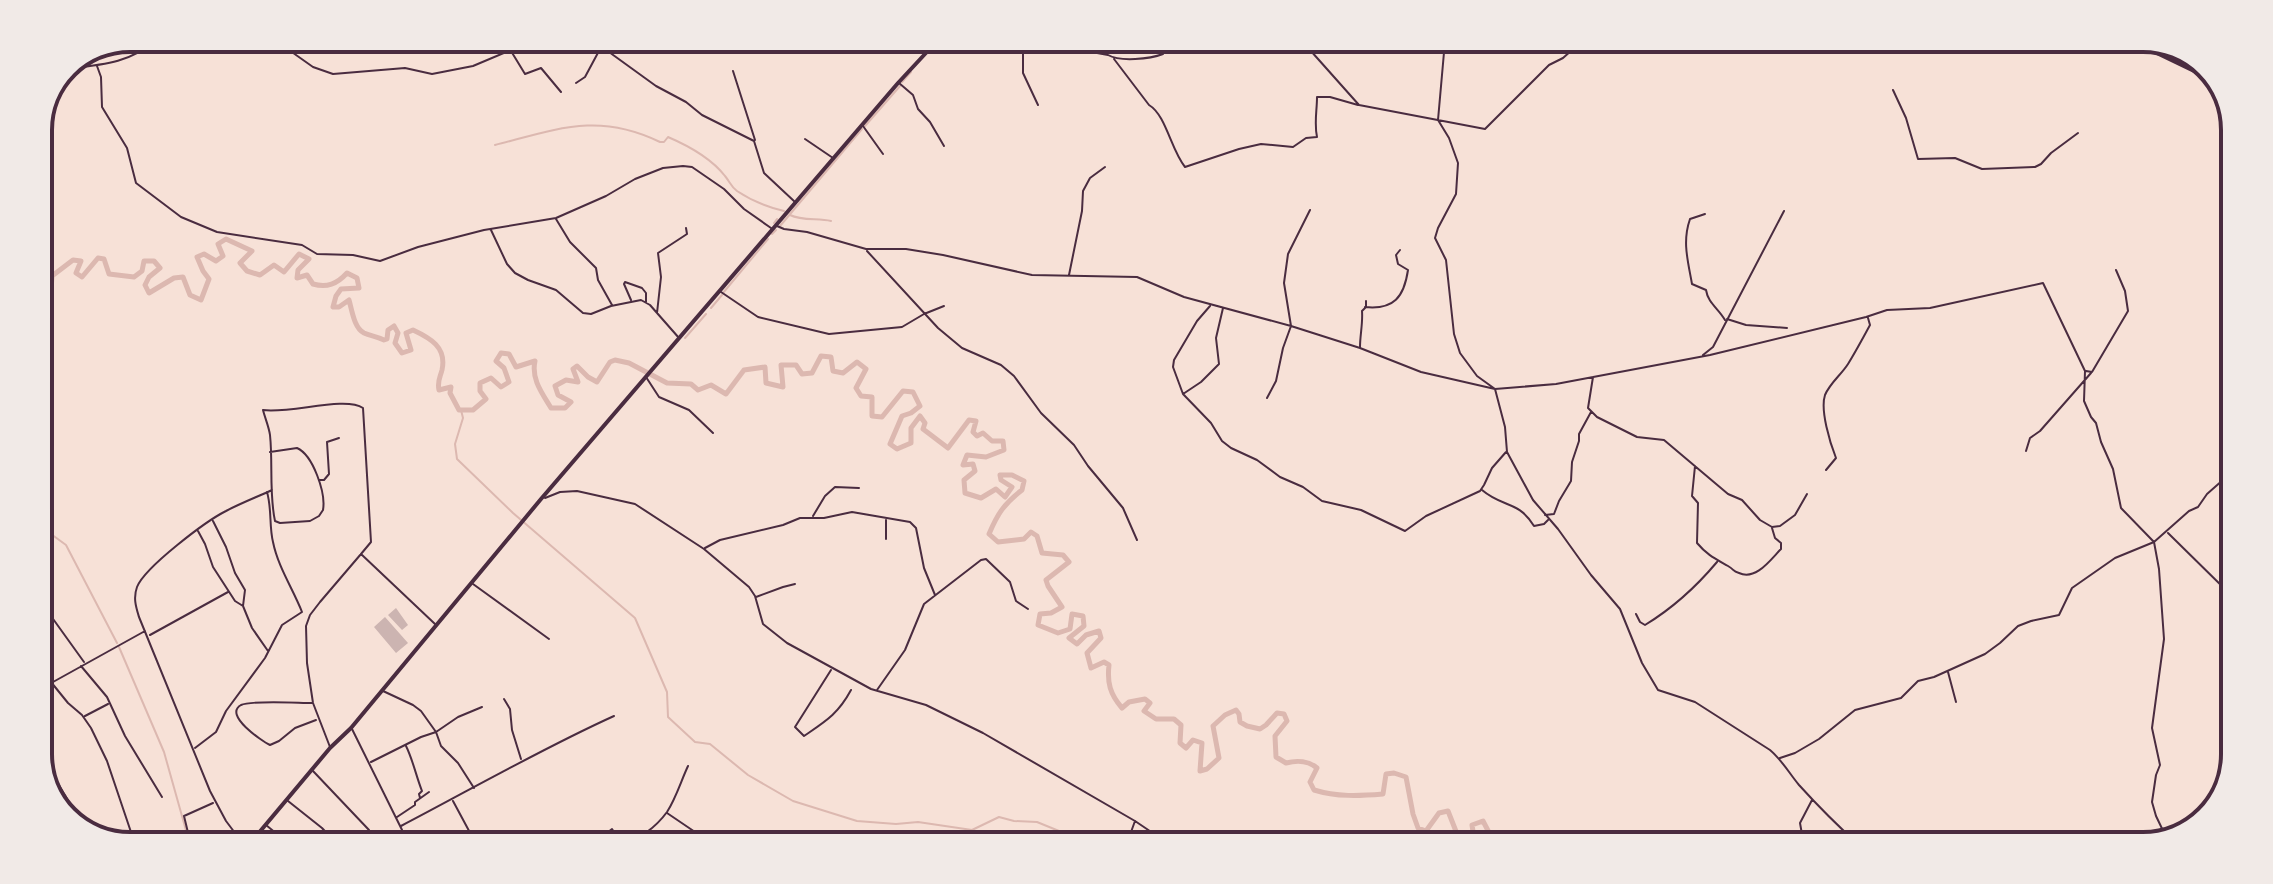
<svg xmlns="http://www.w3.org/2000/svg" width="2273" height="884" font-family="Figtree,sans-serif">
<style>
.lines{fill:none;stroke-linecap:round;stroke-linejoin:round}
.stream{stroke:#dcb8b0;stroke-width:2}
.river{stroke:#dcb8b0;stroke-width:5}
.building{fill:#ccb4b1}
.minor{stroke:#4a2c40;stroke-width:2}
.tertiary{stroke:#4a2c40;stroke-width:3}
.primary{stroke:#4a2c40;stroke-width:4}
.rim{fill:none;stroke:#4a2c40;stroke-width:4}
</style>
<rect width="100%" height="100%" fill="#f7e1d7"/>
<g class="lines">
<!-- stream -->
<path class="stream" d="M902,82L911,72
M865,126L900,86
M495,145C558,129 598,112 660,142H664L668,137C689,146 711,158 725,176C730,182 731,187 737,191C752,201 767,207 784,211
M790,215C802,221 818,218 831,221
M774,223L777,219
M780,226L862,129
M772,234L776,230
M723,293L768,239
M711,308L722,295
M685,338L706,314
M461,410L463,418L455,444L457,459L513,513L635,618L667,692L668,717L695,742L710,744L748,775L793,801L857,821L896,824L918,822L972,830L999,817L1014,821L1037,822L1081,840L1100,839L1123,843
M38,530L51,534L66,545L117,643
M119,647L164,752L189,841
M969,830L976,843"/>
<!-- river -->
<path class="river" d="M38,275L42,277L38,284
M38,289L40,292L51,290L52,276L73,260L81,261L76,273L82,277L98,258L104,259L109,274L134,277L142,271L144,261H154L160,268L149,277L145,285L149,293L174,278L183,277L190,295L201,300L209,279L203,271L197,257L204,254L216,261L223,256L218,244L226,239L252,251L240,263L247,271L260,275L274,265L284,272L299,254L309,259L298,270L297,278L307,275L313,284C327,288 337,284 347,273L357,278L359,288L341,289L336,296L333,307H339L349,300C352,310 354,328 364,333C371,336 376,336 384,340L387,339L388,330L394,326L398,333L395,343L402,353L411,350L406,333L413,330C430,338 447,347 442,370C440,378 437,381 439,390L451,387L450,393L459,410H473L486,399L480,391V383L491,378L501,387L509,382L504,368L496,361L501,353L509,354L516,367L535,361C531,379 542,393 551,408H565L571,402L558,395L555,386L566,380L578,382L573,369L577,366L588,377L597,382L610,362L615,360L629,363L667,383L691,384L698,390L711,385L726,394L744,370L765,367L766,383L783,387L781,365H796L802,374L812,373L821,356L831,357L833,371L843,373L857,362L866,369L856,388L861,396L872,397V416L882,417L903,391L913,392L920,406L911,413L902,416L890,444L897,449L911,443V428L920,416L925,423L923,429L948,448L969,420L976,421L973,432L977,436L983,433L992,441H1003L1004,450L986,457L967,455L963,465L973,464L975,471L964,480L965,493L981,498L996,489L1005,497L1012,487L1001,480L1000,475H1012L1024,481L1022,490C1004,504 998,513 989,534L998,542L1024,539L1031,532L1037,536L1042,553L1063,555L1069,562L1046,580L1048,586L1062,607L1051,613L1040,614L1038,625L1058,633L1070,629L1072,614L1083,616L1084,626L1069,638L1077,644L1086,635L1099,631L1101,638L1087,653L1091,668L1104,662L1109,665C1107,683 1110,694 1122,708L1129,702L1145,699L1150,703L1144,711L1156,719H1174L1181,725L1180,743L1186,748L1193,740L1202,743L1200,771L1207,769L1219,758L1213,726L1225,715L1236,710L1239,714L1240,722L1247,726L1260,729L1266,725L1277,713L1284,714L1287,721L1275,736L1276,757L1286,763C1297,760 1309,761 1317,768L1310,782L1314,790C1337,797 1359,796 1383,794L1386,774L1394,773L1406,777L1413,814L1418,828L1426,831L1439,813L1448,811L1461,844
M1475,844L1472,825L1483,821L1495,844
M1608,845L1616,839L1625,842V845"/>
</g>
<!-- building -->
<path class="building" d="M396,608L408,625L402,630L388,615Z
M385,617L408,643L396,653L374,627Z"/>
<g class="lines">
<!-- minor -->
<path class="minor" d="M272,38L313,67L333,74L405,68L432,74L473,66L518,47L531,39
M502,39L506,50
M580,39L609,52L656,86L686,102L702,115L754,141L764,173L795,202
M1023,40V73L1038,105
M1026,40L1108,55C1120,62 1150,59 1163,54
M1194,41L1196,44
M1302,41L1359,105L1485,129L1549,65L1563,58L1581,42
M1445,41L1438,120L1449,138L1458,163L1456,194L1438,228L1435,238L1446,260L1454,334L1460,353L1477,376L1495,389L1505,427L1507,452L1533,500L1558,529L1591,575L1620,609L1642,663L1658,690L1695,702L1770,750C1782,760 1789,773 1799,785C1818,806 1838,826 1859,845
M1066,42L1067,40
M607,49L608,39
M814,50L816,40
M511,51L525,74L541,68L561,92
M1114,59L1149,105C1166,115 1171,150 1185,167L1239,149L1261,144L1293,147L1306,138L1317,137C1314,123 1317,111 1317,97H1330L1358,105
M97,66L101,77L102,107L127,148L136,183L181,217L217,232L302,245L317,254L353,255L380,261L418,247L484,230L556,218L606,196L635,179L663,168L683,166L692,167L724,189L744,209L771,228
M63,69C100,65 130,64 159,38
M733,71L755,140
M576,83L585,77L600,49
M899,83L913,95L918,109L930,122L944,146
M1893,90L1906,118L1918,159L1955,158L1982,169L2035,167L2041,164L2051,153L2078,133
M863,126L883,154
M805,139L833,158
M1705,214L1690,219C1682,242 1688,261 1692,284L1706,290C1708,303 1718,308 1725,320
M556,219L570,242L596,268L598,280L612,305
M777,226L784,229L807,232L866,249H906L943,255L1032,275L1137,277L1184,297L1291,326L1360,348L1421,372L1495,389L1556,384L1710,355L1866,317L1887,310L1930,308L2043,283L2085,371L2084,401L2091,417L2096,423L2101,442L2113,469L2121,508L2154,542L2159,569L2164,639L2152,728L2160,765L2156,775L2152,802L2156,816L2167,839
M491,230L507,264L515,273L528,280L556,290L583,313L591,314L611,306L641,300L650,305L679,338
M867,251L938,328L962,348L1001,365L1014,376L1041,413L1074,445L1088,466L1123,508L1137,540
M1069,275L1082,211L1083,191L1090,178L1105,167
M721,292L758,317L829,334L902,327L924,314L944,306
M631,300L624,284L625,282L642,288L646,293V302
M1365,307C1394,310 1404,297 1408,270L1398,264L1396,255L1400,250
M1223,308L1216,338L1219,364L1201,382L1183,394L1211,423L1222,441L1231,448L1257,460L1280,477L1303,487L1322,501L1361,510L1405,531L1426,516L1480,491L1484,485L1492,468L1506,452
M657,313L661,277L658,253L687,234L686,228
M1727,319L1746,325L1787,328
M1360,347C1360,335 1363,323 1362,311L1366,307V301
M1703,355L1713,347L1784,211
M2086,371L2092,372L2128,311L2125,291L2116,270
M646,377L659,397L689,410L713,433
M1593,377L1588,408L1597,417L1637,437L1664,440L1728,494L1742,500L1760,520L1772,527L1780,526L1795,515L1807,494
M1183,394L1173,367L1174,360L1197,321L1210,306
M1267,398L1276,381L1283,348L1291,326L1284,283L1288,254L1310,210
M2026,451L2030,438L2040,431L2091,373
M270,452L297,448C313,455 326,493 323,510L319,516L310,521L280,523L275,521C269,494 273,463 270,435C269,427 265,418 263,410C290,414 345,396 363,408L371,542L361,554
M1695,466L1692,496L1698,503L1697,543C1707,555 1716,559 1728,566C1735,570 1732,571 1739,573C1756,581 1771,559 1781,549V543L1775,538L1772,528
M1826,470L1836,458C1830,443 1820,410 1825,395C1830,383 1841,375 1848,364C1856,351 1863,338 1870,325L1868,318
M319,480H324L329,474L327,442L339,438
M1482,490C1503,508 1518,500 1534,526L1544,524L1548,520
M545,498L560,492L577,491L635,504L704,549L749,587L755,596L763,624L787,643L871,689L926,705L983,733L1135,821L1169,844
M1545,515L1554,514L1559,501L1571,481L1572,462L1579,441V434L1591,412
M813,516L825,496L835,487L859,488
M213,521L226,547L235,573L245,590L243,606
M198,531L205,544L213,567L235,601L243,606L252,628L268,651
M2168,533L2231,595
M886,539V520
M705,548L720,540L783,525L800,518H824L852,512L910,522L916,528L924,568L935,595
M473,584L549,639
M756,597L783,587L795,584
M38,598L84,662
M1636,614L1640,622L1645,625C1673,608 1696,587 1717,562
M150,635L228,592
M38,666L68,703L82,715L91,728L107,761L134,841
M81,666L107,697L125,736L162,797
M831,670L795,727L804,736C826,721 838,714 851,690
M1948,672L1956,702
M53,682L145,631
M877,690L905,650L924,604L981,560L986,559L1010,582L1016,601L1028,609
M383,691L413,705L421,711L436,732L441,746L458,763L474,788
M504,699L510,709L512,730L521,759
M312,703C298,703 251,700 241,705C223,715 262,741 270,745L279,741L295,728L316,720
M85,716L108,704
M352,729L408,842
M406,746C413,760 416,776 422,791L419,794L420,798
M330,747L313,703L307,663L306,626L310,615L320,602L361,554L435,624
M195,748L216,732L226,711L265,658L282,625L302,612C293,589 278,567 273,542C269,526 272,509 267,492
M38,750L69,802L94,837
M1780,758L1795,753L1819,739L1855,710L1901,698L1918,681L1934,677L1985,654L2000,643L2018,626L2031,621L2059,615L2072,588L2115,558L2154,542L2189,511L2198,507L2207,494L2232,472
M371,762L421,737L436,732L458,717L482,707
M313,771L369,830L376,842
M288,801L322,828L335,842
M453,801L475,842
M56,807L68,802
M667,813L698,834V842
M397,817L415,805V802L429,792
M266,825L283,839
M401,826C472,789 541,749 614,716
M190,841L184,816L213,803
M241,841L226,821L210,791L139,617C136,607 133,598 137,587C145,567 206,521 226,511C241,503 257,497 272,490
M354,842L368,831
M595,842L612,829C613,831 618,838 620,839C635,847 659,823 667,812C676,798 681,781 688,766
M1130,843L1131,832L1135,821
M1800,845L1803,840L1800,823L1812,800"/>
<!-- tertiary -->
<path class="tertiary" d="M2160,54L2164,43"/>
<!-- primary -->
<path class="primary" d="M2136,43L2219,83
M252,841L330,748L351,728L541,499L898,83L938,40"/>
</g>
<!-- crop -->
<path d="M0 0H2273V884H0ZM130 52H2143A78 78 0 0 1 2221 130V754A78 78 0 0 1 2143 832H130A78 78 0 0 1 52 754V130A78 78 0 0 1 130 52Z" fill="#f1eae7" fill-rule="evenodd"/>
<path class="rim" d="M130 52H2143A78 78 0 0 1 2221 130V754A78 78 0 0 1 2143 832H130A78 78 0 0 1 52 754V130A78 78 0 0 1 130 52Z"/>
</svg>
